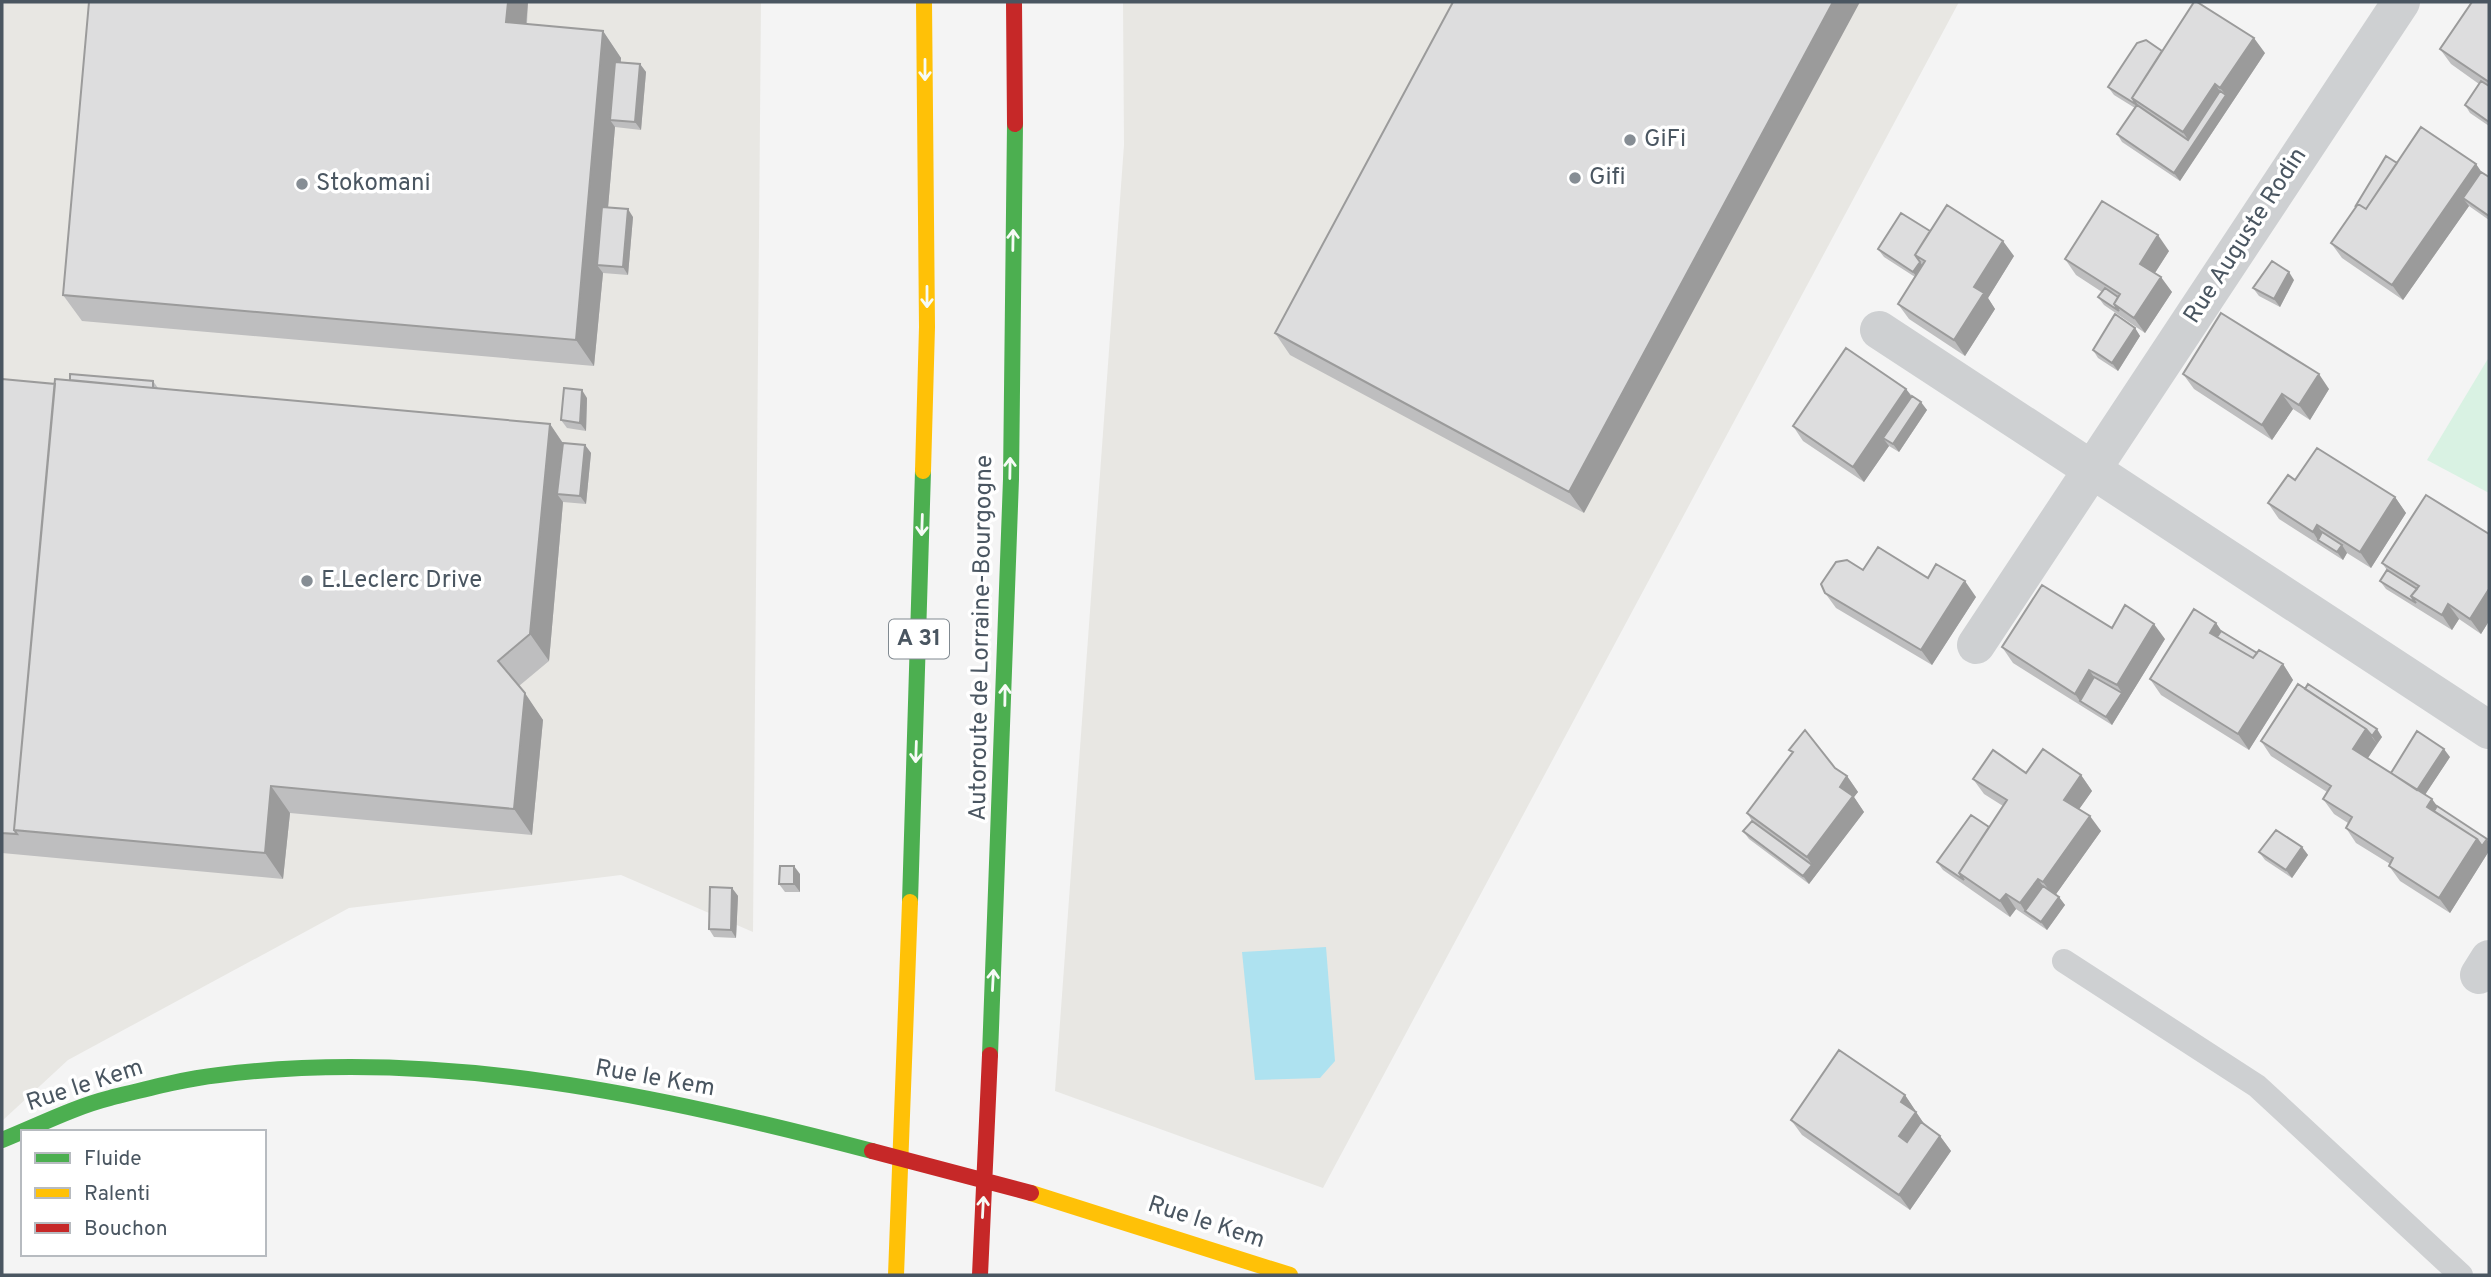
<svg xmlns="http://www.w3.org/2000/svg" width="2491" height="1277" font-family="Overpass,sans-serif">
<style>
.commercial{fill:#e8e7e3}
.green{fill:#d9f2e3}
.water{fill:#aee2f0}
.lines{fill:none;stroke-linecap:round;stroke-linejoin:round}
.lane{stroke:#ced0d2;stroke-width:24}
.street{stroke:#ced0d2;stroke-width:38}
.fast{stroke:#4caf50;stroke-width:16}
.slow{stroke:#ffc107;stroke-width:16}
.jam{stroke:#c62828;stroke-width:16}
.wall{fill:#bebebf}
.shaded-wall{fill:#9b9b9b}
.building{fill:#ddddde;stroke:#9b9b9b;stroke-width:2}
.oneway{stroke:#f6fbf6}
.poi-dot{fill:#868d94;stroke:#fff;stroke-width:2.5}
.labels{text-anchor:middle;dominant-baseline:central;stroke-width:7;stroke-linejoin:round;paint-order:stroke}
.shield{fill:#fff;stroke:#808990;stroke-width:2}
.shield-label{font-size:23px;font-weight:bold;fill:#4a5661}
.poi-label{font-size:24px;fill:#4a5661;stroke:#fff;text-anchor:start}
.street-label{font-size:24px;fill:#4a5661;stroke:#fff}
</style>
<rect width="100%" height="100%" fill="#f4f4f4"/>
<!-- commercial -->
<path class="commercial" d="M2,2H761L753,932L621,875L349,908L68,1060L2,1121Z
M1123,2H1959L1323,1188L1055,1091L1124,145Z"/>
<!-- green -->
<path class="green" d="M2489,357V493L2427,460Z"/>
<!-- water -->
<path class="water" d="M1326,947L1335,1061L1320,1078L1255,1080L1242,952Z"/>
<g class="lines">
<!-- lane -->
<path class="lane" d="M2064,961L2257,1086L2461,1275"/>
<!-- street -->
<path class="street" d="M1879,330L2489,730
M1976,645L2401,2
M2479,975L2489,959"/>
<!-- fast -->
<path class="fast" d="M910,902L923,471
M990,1055L1011,479L1015,124
M2,1140C37,1126 74,1107 110,1098C146,1089 183,1079 219,1075C439,1047 660,1096 872,1151"/>
<!-- slow -->
<path class="slow" d="M923,471L927,327L924,2
M1031,1193L1290,1275
M896,1275L910,902"/>
<!-- jam -->
<path class="jam" d="M1014,2L1015,124
M872,1151L1031,1193
M980,1275L990,1055"/>
</g>
<!-- wall -->
<path class="wall" d="M89,2H528L527,24L603,31L621,58V62L640,64L646,72L641,130L615,127L608,207L633,217L628,275L603,273L594,366L82,321L63,295Z
M1453,2L1584,513L1290,355L1275,333Z
M2489,2V126L2470,113L2465,105L2479,84L2451,64L2440,49Z
M2162,51L2265,53L2180,181L2122,142L2117,134L2135,108L2114,95L2108,87Z
M2397,163L2476,164L2481,172L2489,177V220L2469,206L2403,300L2342,258L2331,243Z
M1930,231L2014,256L1988,298L1995,309L1965,356L1909,319L1898,304L1915,277L1884,257L1878,249Z
M2169,251L2155,273L2172,292L2145,333L2104,305L2098,297L2102,292L2076,275L2065,259Z
M2294,280L2280,307L2259,296L2253,288Z
M2135,328L2140,336L2118,371L2098,358L2093,350Z
M2183,374L2329,389L2310,420L2293,409L2272,440L2194,389Z
M2,379L55,384L70,380L153,381L158,388L550,424L563,443L585,445L591,453L586,504L563,502L549,661L519,686L543,720L532,835L290,813L283,879L2,853Z
M1906,389L1912,396L1927,410L1899,452L1889,446L1864,482L1803,441L1793,426Z
M587,398L586,431L567,428L561,420Z
M2295,480L2395,497L2406,513L2371,568L2347,553L2343,560L2279,519L2268,503Z
M2489,534V621L2481,634L2459,619L2452,630L2386,589L2380,581L2387,570L2382,563Z
M1863,570L1928,578L1976,597L1932,665L1836,608L1825,593Z
M2216,623L2221,631L2257,653L2283,664L2293,680L2249,750L2161,695L2150,679Z
M2112,628L2165,639L2112,725L2013,663L2002,647Z
M2298,684L2382,737L2368,758L2391,773L2450,757L2425,794L2437,806L2489,843V851L2450,913L2400,881L2389,866L2390,864L2356,843L2346,828L2348,823L2334,814L2323,799L2327,792L2271,756L2261,741Z
M1789,750L1835,768L1847,776L1858,792L1854,797L1864,812L1809,884L1749,839L1743,831L1752,821L1747,813L1792,753Z
M2026,773L2081,775L2092,791L2079,809L2101,831L2056,894L2065,905L2047,930L2016,909L2010,917L1943,870L1937,862L1989,827L2003,806L1984,794L1973,779Z
M2302,847L2308,855L2292,878L2265,860L2259,852Z
M800,874V892H785L779,884Z
M732,888L738,896L736,938L714,937L709,929Z
M1905,1095L1924,1124L1940,1136L1951,1151L1910,1210L1802,1135L1791,1120Z"/>
<!-- shaded-wall -->
<path class="shaded-wall" d="M508,2H528L524,49L506,22Z
M1833,2H1860L1584,513L1569,492Z
M603,31L621,58L616,121L610,120L615,127L603,266L597,265L603,273L594,366L576,340Z
M2254,38L2265,53L2180,181L2174,173L2192,146L2183,132L2215,84L2224,97L2226,95L2220,88Z
M640,64L646,72L641,130L635,122Z
M2476,164L2487,180L2463,198L2469,206L2403,300L2392,285Z
M628,209L633,217L628,275L623,267Z
M2158,235L2169,251L2151,279L2140,264Z
M2003,241L2014,256L1988,298L1995,309L1965,356L1954,340L1974,287Z
M1920,262L1926,270L1919,280L1913,272Z
M2289,272L2294,280L2280,307L2274,299Z
M2161,277L2172,292L2145,333L2134,318Z
M2135,328L2140,336L2118,371L2112,363Z
M2319,374L2329,389L2310,420L2299,405Z
M1906,389L1917,404L1883,438L1889,446L1864,482L1853,467Z
M582,390L587,398L586,431L580,423Z
M2282,394L2293,409L2272,440L2262,425Z
M1921,402L1927,410L1899,452L1893,444Z
M550,424L568,451L557,494L563,502L549,661L530,634Z
M585,445L591,453L586,504L580,496Z
M2395,497L2406,513L2371,568L2360,552Z
M2317,525L2328,540H2318L2313,532Z
M2342,545L2347,553L2343,560L2337,552Z
M1965,581L1976,597L1932,665L1921,650Z
M2489,589V621L2481,634L2470,619Z
M2448,604L2459,619L2452,630L2442,615Z
M2216,623L2227,639L2223,645L2210,633Z
M2154,624L2165,639L2112,725L2106,717L2122,693L2117,685Z
M2283,664L2293,680L2249,750L2238,734Z
M2089,670L2100,685L2080,701L2075,694Z
M525,693L543,720L532,835L514,809Z
M2366,729L2377,744L2364,764L2353,749Z
M2377,729L2382,737L2377,744L2372,736Z
M2444,749L2450,757L2421,801L2415,793Z
M2081,775L2092,791L2075,815L2064,800Z
M1847,776L1858,792L1854,797L1864,812L1809,884L1803,876L1812,865L1807,857L1840,787Z
M271,786L290,813L283,879L265,853Z
M2432,799L2443,814L2440,819L2427,807Z
M2090,816L2101,831L2054,897L2043,882Z
M2477,839H2487L2489,843V851L2450,913L2439,898Z
M2302,847L2308,855L2292,878L2286,870Z
M794,866L800,874V892L794,884Z
M2038,879L2049,894L2025,911L2020,903Z
M732,888L738,896L736,938L731,930Z
M2006,894L2016,909L2010,917L2000,901Z
M2059,897L2065,905L2047,930L2041,922Z
M1905,1095L1915,1110L1911,1117L1901,1102Z
M1916,1112L1927,1128L1909,1152L1899,1136Z
M1940,1136L1951,1151L1910,1210L1899,1195Z"/>
<!-- building -->
<path class="building" d="M89,2H508L506,22L603,31L576,340L63,295Z
M1453,2H1833L1569,492L1275,333Z
M2194,2H2197L2254,38L2220,88L2215,84L2183,132L2132,98Z
M2472,2H2489V82L2440,49Z
M2146,40L2162,51L2132,98L2137,105L2108,87L2137,43Z
M615,62L640,64L635,122L610,120Z
M2481,81L2489,86V122L2465,105Z
M2220,91L2226,95L2174,173L2117,134L2137,105L2188,140Z
M2421,127L2476,164L2392,285L2331,243L2358,204L2366,209Z
M2386,156L2397,163L2366,209L2358,204L2355,207Z
M2481,172L2489,177V216L2463,198Z
M2102,201L2158,235L2140,264L2161,277L2134,318L2114,304L2120,294L2065,259Z
M1947,205L2003,241L1974,287L1984,293L1954,340L1898,304L1925,261L1915,255Z
M602,207L628,209L623,267L597,265Z
M1901,213L1930,231L1915,255L1920,262L1913,272L1878,249Z
M2272,261L2289,272L2274,299L2253,288Z
M2105,288L2118,297L2114,304L2119,311L2098,297Z
M2221,313L2319,374L2299,405L2282,394L2262,425L2183,374Z
M2115,314L2135,328L2112,363L2093,350Z
M1846,348L1906,389L1853,467L1793,426Z
M70,374L153,381V388L70,380Z
M2,379L55,384L14,830L17,834L2,833Z
M55,379L550,424L530,634L498,661L525,693L514,809L271,786L265,853L14,830Z
M564,388L582,390L580,423L561,420Z
M1912,396L1921,402L1893,444L1883,438Z
M563,443L585,445L580,496L557,494Z
M2317,448L2395,497L2360,552L2317,525L2313,532L2268,503L2288,475L2295,480Z
M2426,495L2489,534V589L2470,619L2448,604L2442,615L2411,596L2419,586L2382,563Z
M2322,532L2342,545L2337,552L2318,540Z
M1878,547L1928,578L1936,564L1965,581L1921,650L1825,593L1821,584L1836,562L1847,560L1863,570Z
M2387,570L2417,589L2411,596L2416,603L2380,581Z
M2042,585L2112,628L2125,605L2154,624L2117,685L2089,670L2075,694L2002,647Z
M2194,609L2216,623L2210,633L2253,658L2259,650L2283,664L2238,734L2150,679Z
M2221,631L2257,653L2253,658L2217,637Z
M2094,677L2122,693L2106,717L2080,701Z
M2298,684L2366,729L2353,749L2432,799L2427,807L2477,839L2439,898L2389,866L2393,858L2346,828L2352,817L2323,799L2331,786L2261,741Z
M2308,684L2377,729L2372,736L2366,729L2305,689Z
M1805,730L1835,768L1847,776L1840,787L1853,796L1807,857L1747,813L1793,752L1789,750Z
M2417,731L2444,749L2417,790L2391,773Z
M2043,749L2081,775L2064,800L2090,816L2043,882L2038,879L2020,903L2006,894L2000,901L1959,873L2007,800L1973,779L1993,750L2026,773Z
M2437,806L2487,839L2482,846L2477,839L2434,811Z
M1971,815L1989,827L1959,873L1964,880L1937,862Z
M1752,821L1812,865L1803,876L1743,831Z
M2276,830L2302,847L2286,870L2259,852Z
M780,866H794V884H779Z
M2043,886L2059,897L2041,922L2025,911Z
M710,887L732,888L731,930L709,929Z
M1839,1050L1905,1095L1901,1102L1916,1112L1899,1136L1907,1142L1921,1122L1940,1136L1899,1195L1791,1120Z"/>
<!-- one-way arrows -->
<defs><path id="oneway-shaft" d="M-6 0H5M1.5-3L5.5 0L1.5 3" fill="none" stroke-width="1.6" stroke-linecap="round" stroke-linejoin="round" transform="scale(1.75)"/></defs>
<g class="oneway">
<use href="#oneway-shaft" transform="translate(925 70) rotate(90)"/>
<use href="#oneway-shaft" transform="translate(1013 240) rotate(-89)"/>
<use href="#oneway-shaft" transform="translate(927 297) rotate(90)"/>
<use href="#oneway-shaft" transform="translate(1010 468) rotate(-89)"/>
<use href="#oneway-shaft" transform="translate(922 525) rotate(92)"/>
<use href="#oneway-shaft" transform="translate(1005 695) rotate(-89)"/>
<use href="#oneway-shaft" transform="translate(916 752) rotate(92)"/>
<use href="#oneway-shaft" transform="translate(993 980) rotate(-87)"/>
<use href="#oneway-shaft" transform="translate(983 1207) rotate(-87)"/>
</g>
<!-- markers -->
<g class="poi-dot">
<circle cx="1630" cy="140" r="7"/>
<circle cx="1575" cy="178" r="7"/>
<circle cx="302" cy="184" r="7"/>
<circle cx="307" cy="581" r="7"/>
</g>
<g class="labels">
<!-- shield labels -->
<rect class="shield" x="889" y="619.5" width="60" height="39" rx="5"/>
<g class="shield-label">
<text x="919" y="639">A 31</text>
</g>
<!-- poi labels -->
<g class="poi-label">
<text x="1644" y="140">GiFi</text>
<text x="1589" y="178">Gifi</text>
<text x="316" y="184">Stokomani</text>
<text x="321" y="581">E.Leclerc Drive</text>
</g>
<!-- street labels -->
<g class="street-label">
<text transform="translate(2246 236) rotate(-57)">Rue Auguste Rodin</text>
<text transform="translate(982 638) rotate(-89)">Autoroute de Lorraine-Bourgogne</text>
<text transform="translate(655 1079) rotate(10)">Rue le Kem</text>
<text transform="translate(85 1086) rotate(-18)">Rue le Kem</text>
<text transform="translate(1206 1223) rotate(18)">Rue le Kem</text>
</g>
</g>
<!-- border -->
<rect width="2491" height="1277" fill="none" stroke="#4a5661" stroke-width="7"/>
<!-- legend -->
<rect x="21" y="1130" width="245" height="126" fill="#ffffff" stroke="#b7bbc0" stroke-width="2"/>
<rect x="35" y="1153" width="35" height="10" fill="#4caf50" stroke="#b7bbc0" stroke-width="2"/>
<text x="84" y="1165" font-size="21" fill="#4a5661">Fluide</text>
<rect x="35" y="1188" width="35" height="10" fill="#ffc107" stroke="#b7bbc0" stroke-width="2"/>
<text x="84" y="1200" font-size="21" fill="#4a5661">Ralenti</text>
<rect x="35" y="1223" width="35" height="10" fill="#c62828" stroke="#b7bbc0" stroke-width="2"/>
<text x="84" y="1235" font-size="21" fill="#4a5661">Bouchon</text>
</svg>
